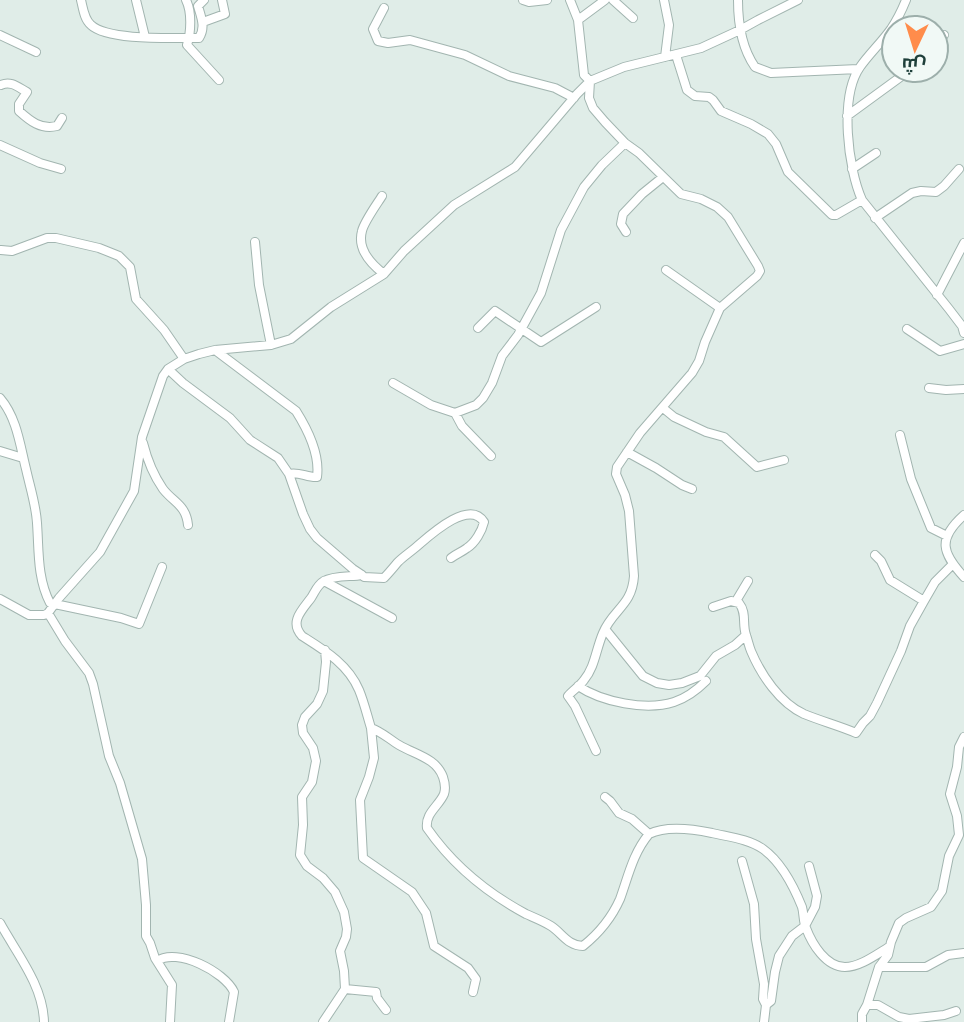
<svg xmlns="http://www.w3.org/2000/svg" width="964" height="1022" font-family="Raleway,Cairo,sans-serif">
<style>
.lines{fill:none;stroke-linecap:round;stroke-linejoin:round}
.minor-casing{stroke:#a2b5b0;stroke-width:10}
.minor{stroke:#fff;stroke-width:8}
</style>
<rect width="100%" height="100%" fill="#e0ede8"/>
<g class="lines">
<defs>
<path id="minor" d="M81,0C83,8 84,19 91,25C107,40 167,38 189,38H199C206,27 201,17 198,6L204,0
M136,0L145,37
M186,0C192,12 191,32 187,45L219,80
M523,0L529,2L547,0
M570,0L578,20L584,75L590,81L589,98L593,108L605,122L625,143L639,153L681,194L701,199L717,207L728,217L758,266L760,271L757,276L720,308L705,342L699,361L692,373L640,433L617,467L616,474L625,495L629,511L634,576C632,606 613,609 603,633C596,649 595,667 584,680C580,686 573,690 568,696L575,706L596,751
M613,0L633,18
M664,0L669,25L665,57
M738,0C738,23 741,47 755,67L771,73L858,69
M906,0C902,10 897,20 891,29C881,43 869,54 860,67C839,97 848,169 862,200L949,309L962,326L964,333
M384,8L373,29L378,41L388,43L410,40L465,55L509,76L555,88L574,98
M578,20L605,0
M203,22L225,14L222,0
M0,35L36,52
M936,44L944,35
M676,55L687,90L695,96L709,97L713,100L721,111L751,124L768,134L776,144L788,172L832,215H836L862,200
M1,85C11,80 19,88 27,92L19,104V111C30,121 41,130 57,126L62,118
M847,116L910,70
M0,145L40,163L61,169
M852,169L876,153
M382,196C377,204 364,222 362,231C357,249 371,264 384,274
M875,218L912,193L921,191L936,192L944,186L959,169
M626,232L621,224L623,214L642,194L663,177
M255,242L259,285L271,345
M1,250L12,251L47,238H56L99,248L119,256L130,267L136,299L164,330L184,359
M666,270L720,308
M937,295L964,243
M478,328L495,311L541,342L596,307
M907,329L940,351L964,344
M215,350L296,411C308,430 320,455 317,477C308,478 298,471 289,474
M168,369L183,383L230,418L250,440L278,458L289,474L303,514L310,529L317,538L353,569L362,575C351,577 334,575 324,581C317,585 315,592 311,598C302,610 289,622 302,636C324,650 348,664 359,690C364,702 367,715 371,728C382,732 389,739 399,745C416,755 436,758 443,777C445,783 446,788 444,794C439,806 425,813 427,828C452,864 487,893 526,914C535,918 543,921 551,926C562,933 568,946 583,946C598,934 612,917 620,899C628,877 633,853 649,834C667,825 693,829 712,833C729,837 749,839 763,849C781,862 794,887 802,907C804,914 803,921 806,928C812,944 826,967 845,967C860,967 877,954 889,947
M393,383L431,405L455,413L476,405L483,398L492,383L502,356L518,335L541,293L561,230L584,187L602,165L625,143
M929,388L946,390L964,389
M0,398C17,418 20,445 26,469C30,487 36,505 37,523C39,550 37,578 50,603L121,618L139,624L162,567
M663,408L674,417L706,432L724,437L757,467L784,460
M455,413L462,426L491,456
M900,435L911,479L931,528L947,536
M143,443C147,459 154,476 163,489C174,503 186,505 188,525
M0,451L23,458
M627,452L656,468L682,485L692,489
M964,515C937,539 942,553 964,577
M875,555L881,561L890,580L924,601
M362,575L364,577L384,578C389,573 393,568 398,562C403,557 409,553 415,548C428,537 469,498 484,522C482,531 475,543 467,548C462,552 456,554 451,558
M324,581L392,618
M0,599L29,615H44L48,613L59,598L100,552L134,491L142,437L163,376L168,369L184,359L199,354L215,350L271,345L291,339L331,307L384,274L404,251L454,205L515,167L577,94L590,81L624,67L701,48L740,30L758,20L798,0
M736,601L748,581
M713,607L731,601L739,603C747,613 742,624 746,635
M48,613L65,641L89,673L93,684L109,756L120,783L142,859L146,905V936L150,943L155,958L172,985L170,1022
M605,629L643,676L657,683L669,685L682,683L700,676L716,656L735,645L746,635C748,641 749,646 751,651C761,675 780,703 804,714C821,721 840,726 856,733L863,723L870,716L877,703L901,651L910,626L924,601L935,582L953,564
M578,686C602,702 646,711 674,702C686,698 696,691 706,681
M371,728L374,758L369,777L360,800L363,858L412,892L426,913L434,946L468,968L476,979L473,992
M605,797L610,801L619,813L632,819L649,834
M742,861L754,904L756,939L764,984L763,999L766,1005
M0,923C17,954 43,985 44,1022
M157,961C177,947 225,972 234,992L229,1022
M879,967H926L948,955L964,953
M345,989L376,992L377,998L386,1010
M867,1005H878L899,1017L909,1019L944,1015L956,1011
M323,1022L345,989L344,971L340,951L346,937L347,929L344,912L335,892L323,878L307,866L300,855L303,825L302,797L312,782L316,761L313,748L303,733L302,725L305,717L317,704L323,691L326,662L325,650
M764,1022L766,1005L771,1001L775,972L779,956L792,936L805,926L815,907L817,896L809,866
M862,1022V1014L867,1005L879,967L888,955L891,942L899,923L906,918L931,907L942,891L949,856L959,835L957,816L950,794L957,767L959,747L964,737"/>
</defs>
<!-- minor casing -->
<use href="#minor" class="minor-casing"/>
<!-- minor -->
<use href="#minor" class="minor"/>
</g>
<!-- north arrow -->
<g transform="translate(915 49) rotate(184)"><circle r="33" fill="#f1f9f6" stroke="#9dafab" stroke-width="2"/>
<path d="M0-5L12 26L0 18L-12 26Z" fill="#ff8c4b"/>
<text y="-10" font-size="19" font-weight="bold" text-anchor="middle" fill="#1e3f3a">ش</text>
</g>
</svg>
